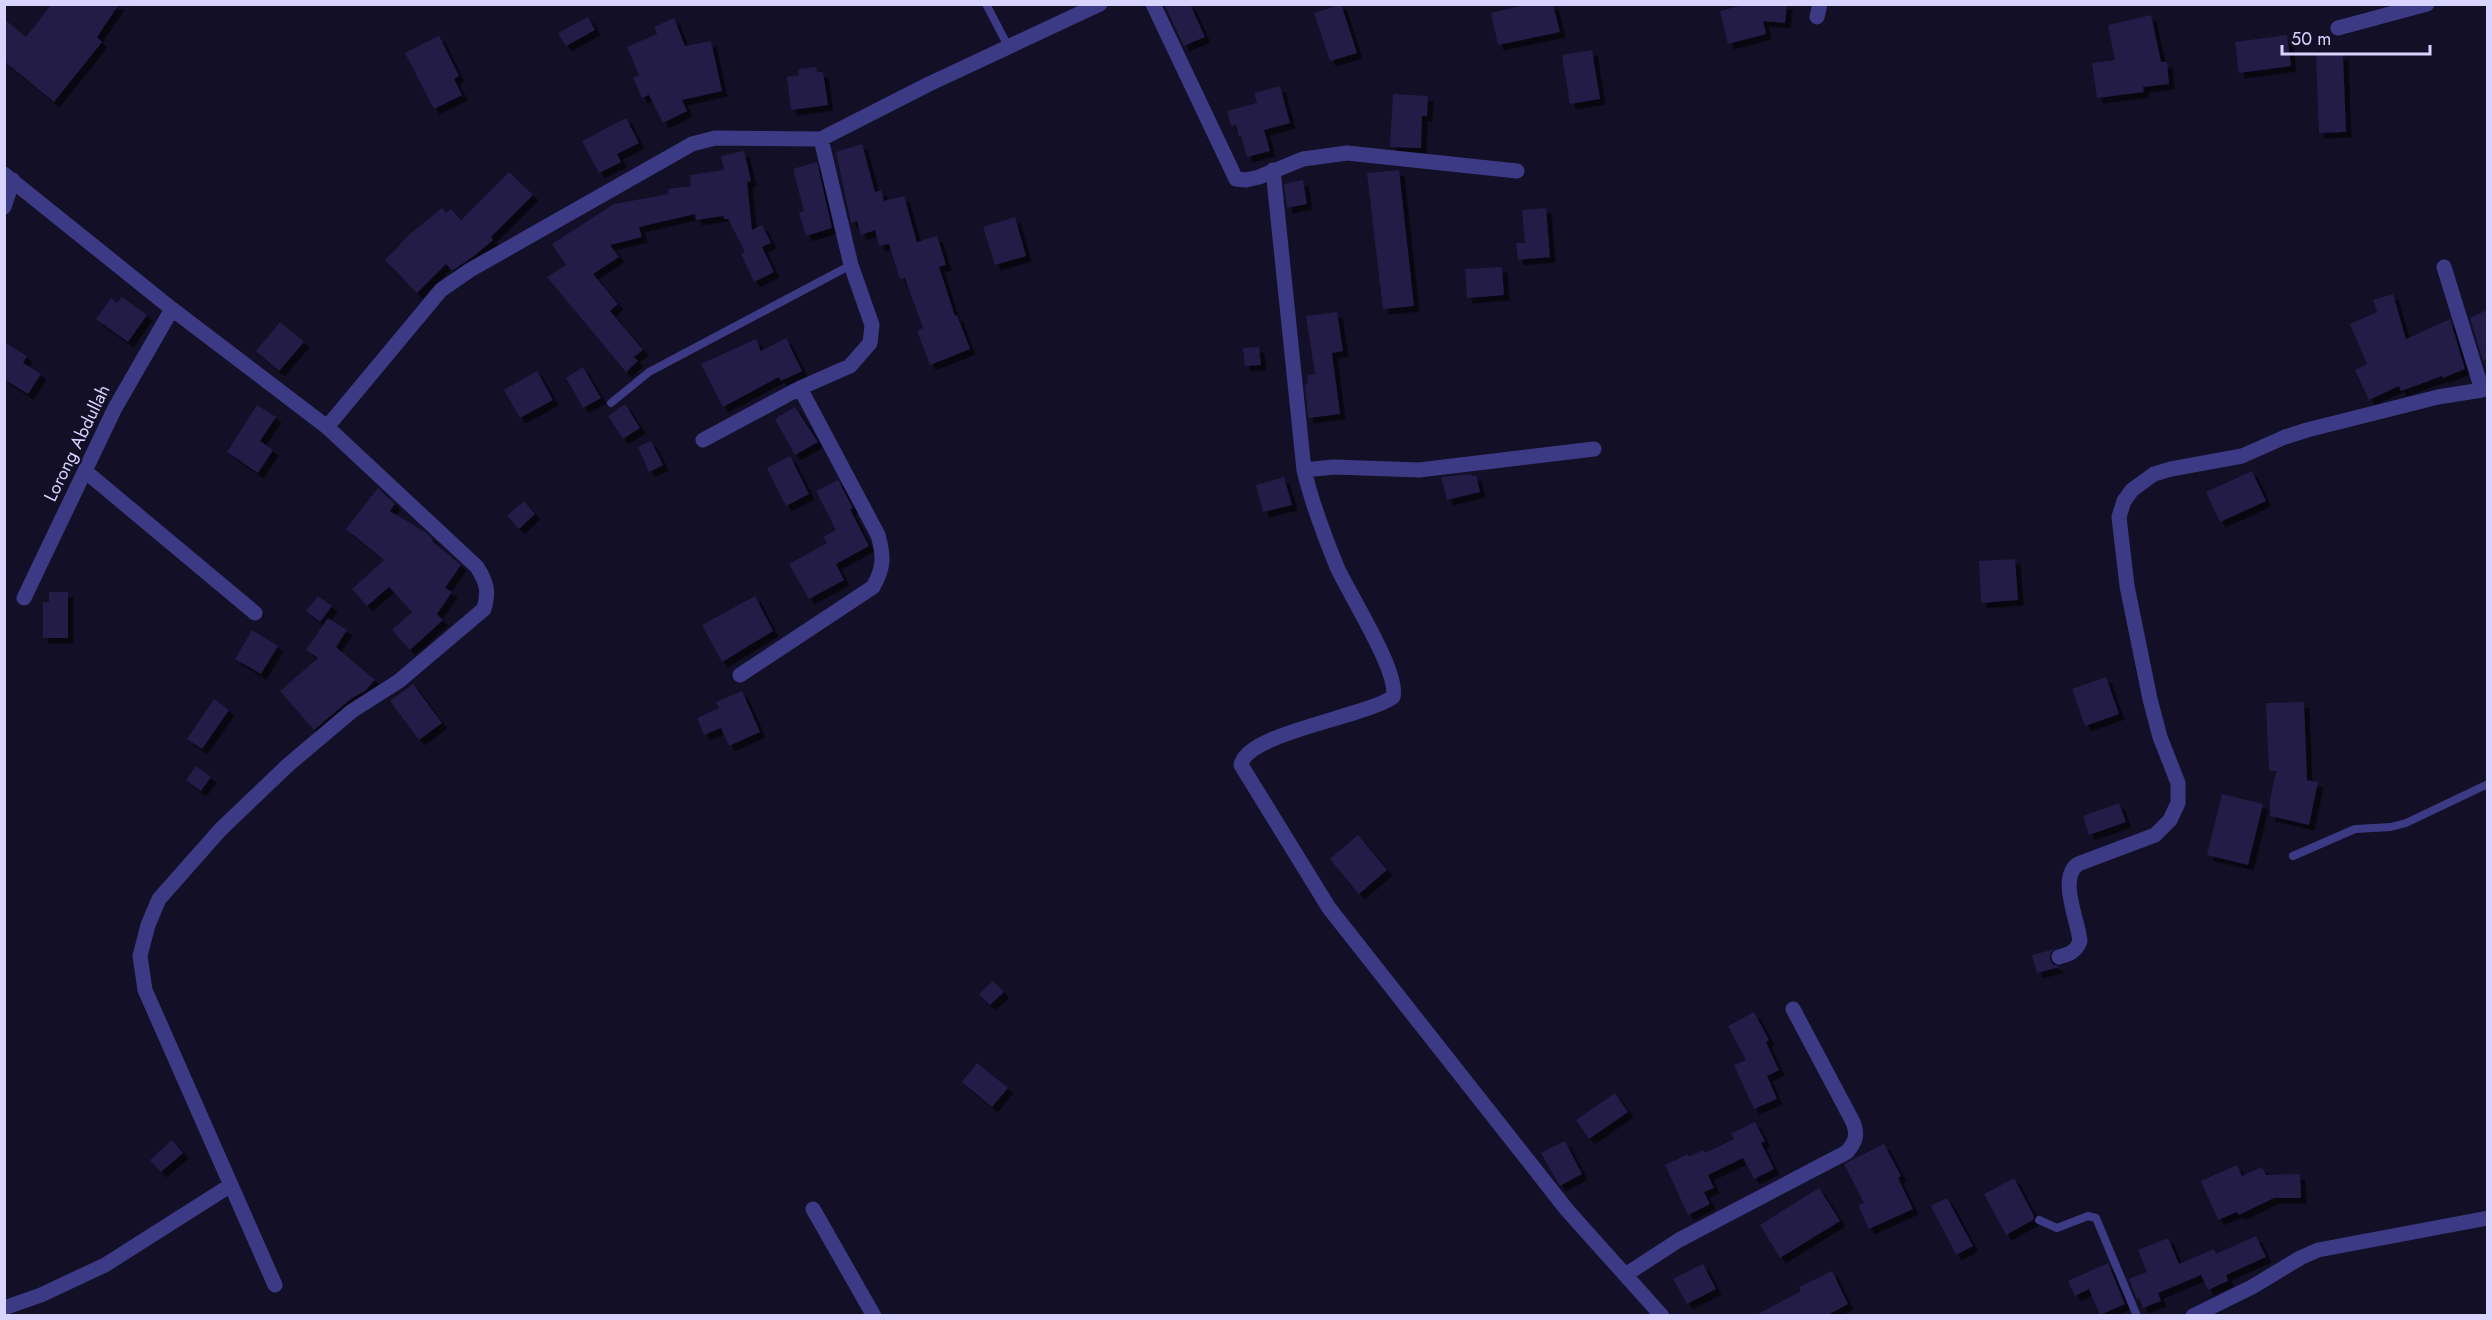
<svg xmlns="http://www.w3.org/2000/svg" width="2492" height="1320" font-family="Jost,sans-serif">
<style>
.building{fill:#241b47;filter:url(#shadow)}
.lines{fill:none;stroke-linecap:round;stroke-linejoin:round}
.service{stroke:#3d3a85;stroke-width:8}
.minor{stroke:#3d3a85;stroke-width:15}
.labels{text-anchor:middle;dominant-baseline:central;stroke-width:5;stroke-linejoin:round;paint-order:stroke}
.street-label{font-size:18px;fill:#d9d4ff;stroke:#130f26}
</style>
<defs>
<filter id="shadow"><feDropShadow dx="5.5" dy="5.5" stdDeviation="0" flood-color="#0009"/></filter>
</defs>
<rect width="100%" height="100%" fill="#130f26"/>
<!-- building -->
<path class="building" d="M52,4H119L97,37L102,42L54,102L4,61V19L26,37Z
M1164,4H1190L1205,37L1184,46Z
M1341,4L1357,53L1330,61L1314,13Z
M1529,4H1553L1560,32L1498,45L1491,13Z
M1747,4H1787L1785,23L1763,21L1766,34L1728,44L1720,11Z
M2151,15L2161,62H2167L2169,84L2143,87L2144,92L2097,98L2092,63L2115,60L2108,25Z
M588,17L595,30L566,46L558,33Z
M674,18L685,46L711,41L722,91L682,100L687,111L663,123L649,95L642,98L633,78L639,75L627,47L657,34L654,27Z
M2287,35L2291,66L2239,73L2235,42Z
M439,36L459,76L454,79L462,95L434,109L405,53Z
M1592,50L1600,99L1570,104L1562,55Z
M2343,54L2346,132L2319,133L2316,55Z
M816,67L817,72H823L828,105L791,110L787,77L799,75L798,69Z
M1280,86L1290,123L1264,130L1270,151L1247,157L1241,136L1239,137L1236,125L1231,126L1227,111L1257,103L1254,93Z
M1393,94L1428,96L1427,116H1422L1421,148L1390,147Z
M626,118L639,143L617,154L621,162L599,173L582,141Z
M862,144L875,192L881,190L884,201L904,196L917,242L937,236L946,265L939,267L955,316L957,315L970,349L930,365L917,331L923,328L905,278L900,279L889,244L879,246L875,230L861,235L857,221L851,223L836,152Z
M744,151L751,181L747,182L752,230L762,225L771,243L762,247L774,272L754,282L741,254L745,252L728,219H724L723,216L696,220L695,214L639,227L642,237L610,245L619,257L593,274L618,304L610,311L643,350L634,357L638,361L626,372L547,277L566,265L552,244L614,204L669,194L668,189L691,186L690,175L724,170L721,156Z
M817,162L832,228L806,236L799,213L804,211L793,169Z
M1399,170L1414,306L1383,309L1367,173Z
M509,172L533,195L491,237L493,240L474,256L452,271L446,264L417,293L385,260L410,234L442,208L446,213L451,209L461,220Z
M1303,180L1307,204L1287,208L1284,184Z
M1546,208L1550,257L1518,260L1516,243H1525L1522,210Z
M1015,217L1026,256L995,265L983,227Z
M1502,267L1504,295L1467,298L1465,269Z
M2393,294L2406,339L2450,319L2465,369L2443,378L2442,376L2401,391L2399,386L2369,400L2355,370L2367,364L2350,324L2377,312L2373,300Z
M122,297L147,315L128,342L96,319L111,298L117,303Z
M2487,310V359L2483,361L2470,318Z
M1337,312L1343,351L1332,353L1340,414L1308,418L1305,384L1308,383L1307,375L1315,374L1306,316Z
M280,322L304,342L279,371L256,351Z
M786,338L802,371L781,381L779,377L723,407L701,364L756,339L761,351Z
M4,342L27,356L23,363L41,374L28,394L4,379Z
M1259,347L1261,365L1245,366L1243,348Z
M583,367L601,398L583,408L566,378Z
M537,371L553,400L520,418L504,390Z
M625,404L640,428L623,439L608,416Z
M257,405L276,417L260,441L273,450L258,473L227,452Z
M795,407L818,442L795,455L775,419Z
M651,441L663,465L649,472L638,447Z
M790,456L809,494L786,506L767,468Z
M2252,471L2266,501L2220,522L2206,492Z
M1471,474L1472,476L1476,475L1480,492L1447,500L1441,477Z
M1284,477L1292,505L1263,512L1256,485Z
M838,480L853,508L850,509L869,546L836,564L844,580L809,599L789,564L827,543L823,537L836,530L816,491Z
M378,488L395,504L390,511L425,532L433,539L432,541L461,565L445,588L452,592L437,614L443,620L410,650L392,630L412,612L389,587L367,606L352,589L384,560L346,529Z
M524,501L535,514L519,529L507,516Z
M2015,559L2018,600L1981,603L1979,561Z
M49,592H68V638H43V602H49Z
M318,596L332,606L320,622L306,611Z
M755,596L773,631L722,662L702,625Z
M328,618L347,630L336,647L375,680L365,691L352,698L314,730L280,691L318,658L306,650Z
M252,630L278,646L261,674L235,659Z
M2106,677L2119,714L2085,726L2072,689Z
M413,684L442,723L419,740L390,701Z
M742,691L760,732L729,746L721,728L704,735L697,718L719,708L716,702Z
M214,699L229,710L202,749L187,739Z
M2304,702L2307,780L2318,782L2309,825L2270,816V800L2276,771H2269L2266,703Z
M196,766L211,777L201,791L186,780Z
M2222,794L2263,804L2248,865L2207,855Z
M2119,803L2126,822L2089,835L2083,816Z
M1358,835L1387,870L1359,894L1330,859Z
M2055,949L2050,954V959L2053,964L2060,967L2037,973L2032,955Z
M993,981L1004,992L990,1005L979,994Z
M1754,1012L1769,1040L1766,1042L1779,1070L1767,1076L1777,1099L1754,1109L1734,1065L1746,1060L1728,1026Z
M977,1063L1008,1088L992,1107L962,1082Z
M1615,1093L1628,1112L1589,1139L1576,1120Z
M1755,1122L1765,1141L1761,1143L1774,1169L1754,1179L1743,1158L1708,1175L1714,1188L1704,1192L1710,1204L1688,1215L1665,1165L1688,1154L1689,1157L1703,1150L1705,1153L1734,1139L1731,1134Z
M172,1140L183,1153L161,1172L150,1160Z
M1565,1141L1582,1174L1560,1186L1541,1153Z
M1884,1144L1901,1176L1898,1178L1913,1209L1869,1229L1858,1205L1864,1203L1844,1164Z
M2237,1165L2242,1176L2262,1167L2266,1175L2300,1174L2301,1198H2274L2239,1215L2237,1212L2218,1220L2201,1181Z
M2014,1178L2034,1216L2033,1220L2006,1235L1984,1194Z
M1819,1188L1840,1221L1780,1258L1760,1225Z
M1947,1198L1973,1246L1956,1255L1931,1206Z
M2256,1236L2266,1257L2226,1275L2228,1281L2208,1290L2201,1275L2158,1293L2161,1301L2143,1308L2139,1298L2137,1299L2129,1279L2147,1272L2138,1250L2168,1238L2179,1264L2214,1249L2216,1254Z
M2108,1263L2125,1304L2100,1315L2089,1289L2075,1296L2068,1281Z
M1703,1264L1716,1289L1687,1304L1673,1279Z
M1832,1271L1848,1304L1826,1316H1754L1801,1291L1799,1287Z"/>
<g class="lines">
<!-- service -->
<path class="service" d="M986,4L1009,48
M611,403L649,372L851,265
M2293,856L2355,829L2391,827L2406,823L2488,784
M2039,1220L2057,1228L2088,1216L2096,1218L2137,1316"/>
<!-- minor -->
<path class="minor" d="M1153,4L1236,179L1246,180L1259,177L1303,159L1347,153L1517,171
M1817,17L1820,4
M2338,28L2427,4
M1273,170L1304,470C1312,504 1324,535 1337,567C1349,594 1400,673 1393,697C1365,717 1246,733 1241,765L1329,908L1567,1210L1662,1316
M4,174L172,309L327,427L477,567C487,583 489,591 484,609L399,681L352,711L288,765L221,829L159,899L148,925L140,956L145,990L275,1285
M4,207L13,180
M327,427L441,290L470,270L692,144L715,138L821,139
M703,440L800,388L850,366L870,343L872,325L851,265L821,139L929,84L1100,4
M1304,470L1334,467L1419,470L1594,449
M85,471L255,613
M24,598L115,408L172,309
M740,675L873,587C884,568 884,556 878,535L800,388
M2059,957C2069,954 2076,952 2080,941C2078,920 2058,878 2078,864L2155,835L2170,820L2178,803V783L2160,737L2150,699L2127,586L2119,517L2124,501L2132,490L2154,474L2171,469L2242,456L2285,437L2307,430L2438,397L2482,390L2444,267
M813,1209L874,1316
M1625,1275L1679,1240L1847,1152C1856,1141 1858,1135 1853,1122L1793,1009
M4,1308L41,1295L105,1265L231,1185
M2193,1316L2252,1287L2300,1258L2318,1250L2488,1218"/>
</g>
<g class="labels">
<!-- street labels -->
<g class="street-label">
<text transform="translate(77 443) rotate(-64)">Lorong Abdullah</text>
</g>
</g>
<!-- border -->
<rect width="2492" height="1320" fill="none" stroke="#d9d4ff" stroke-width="12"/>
<!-- scale -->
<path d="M2282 45v9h148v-9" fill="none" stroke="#d9d4ff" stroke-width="3"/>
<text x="2291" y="45" font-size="18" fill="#d9d4ff" stroke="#130f26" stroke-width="4.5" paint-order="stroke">50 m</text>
</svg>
